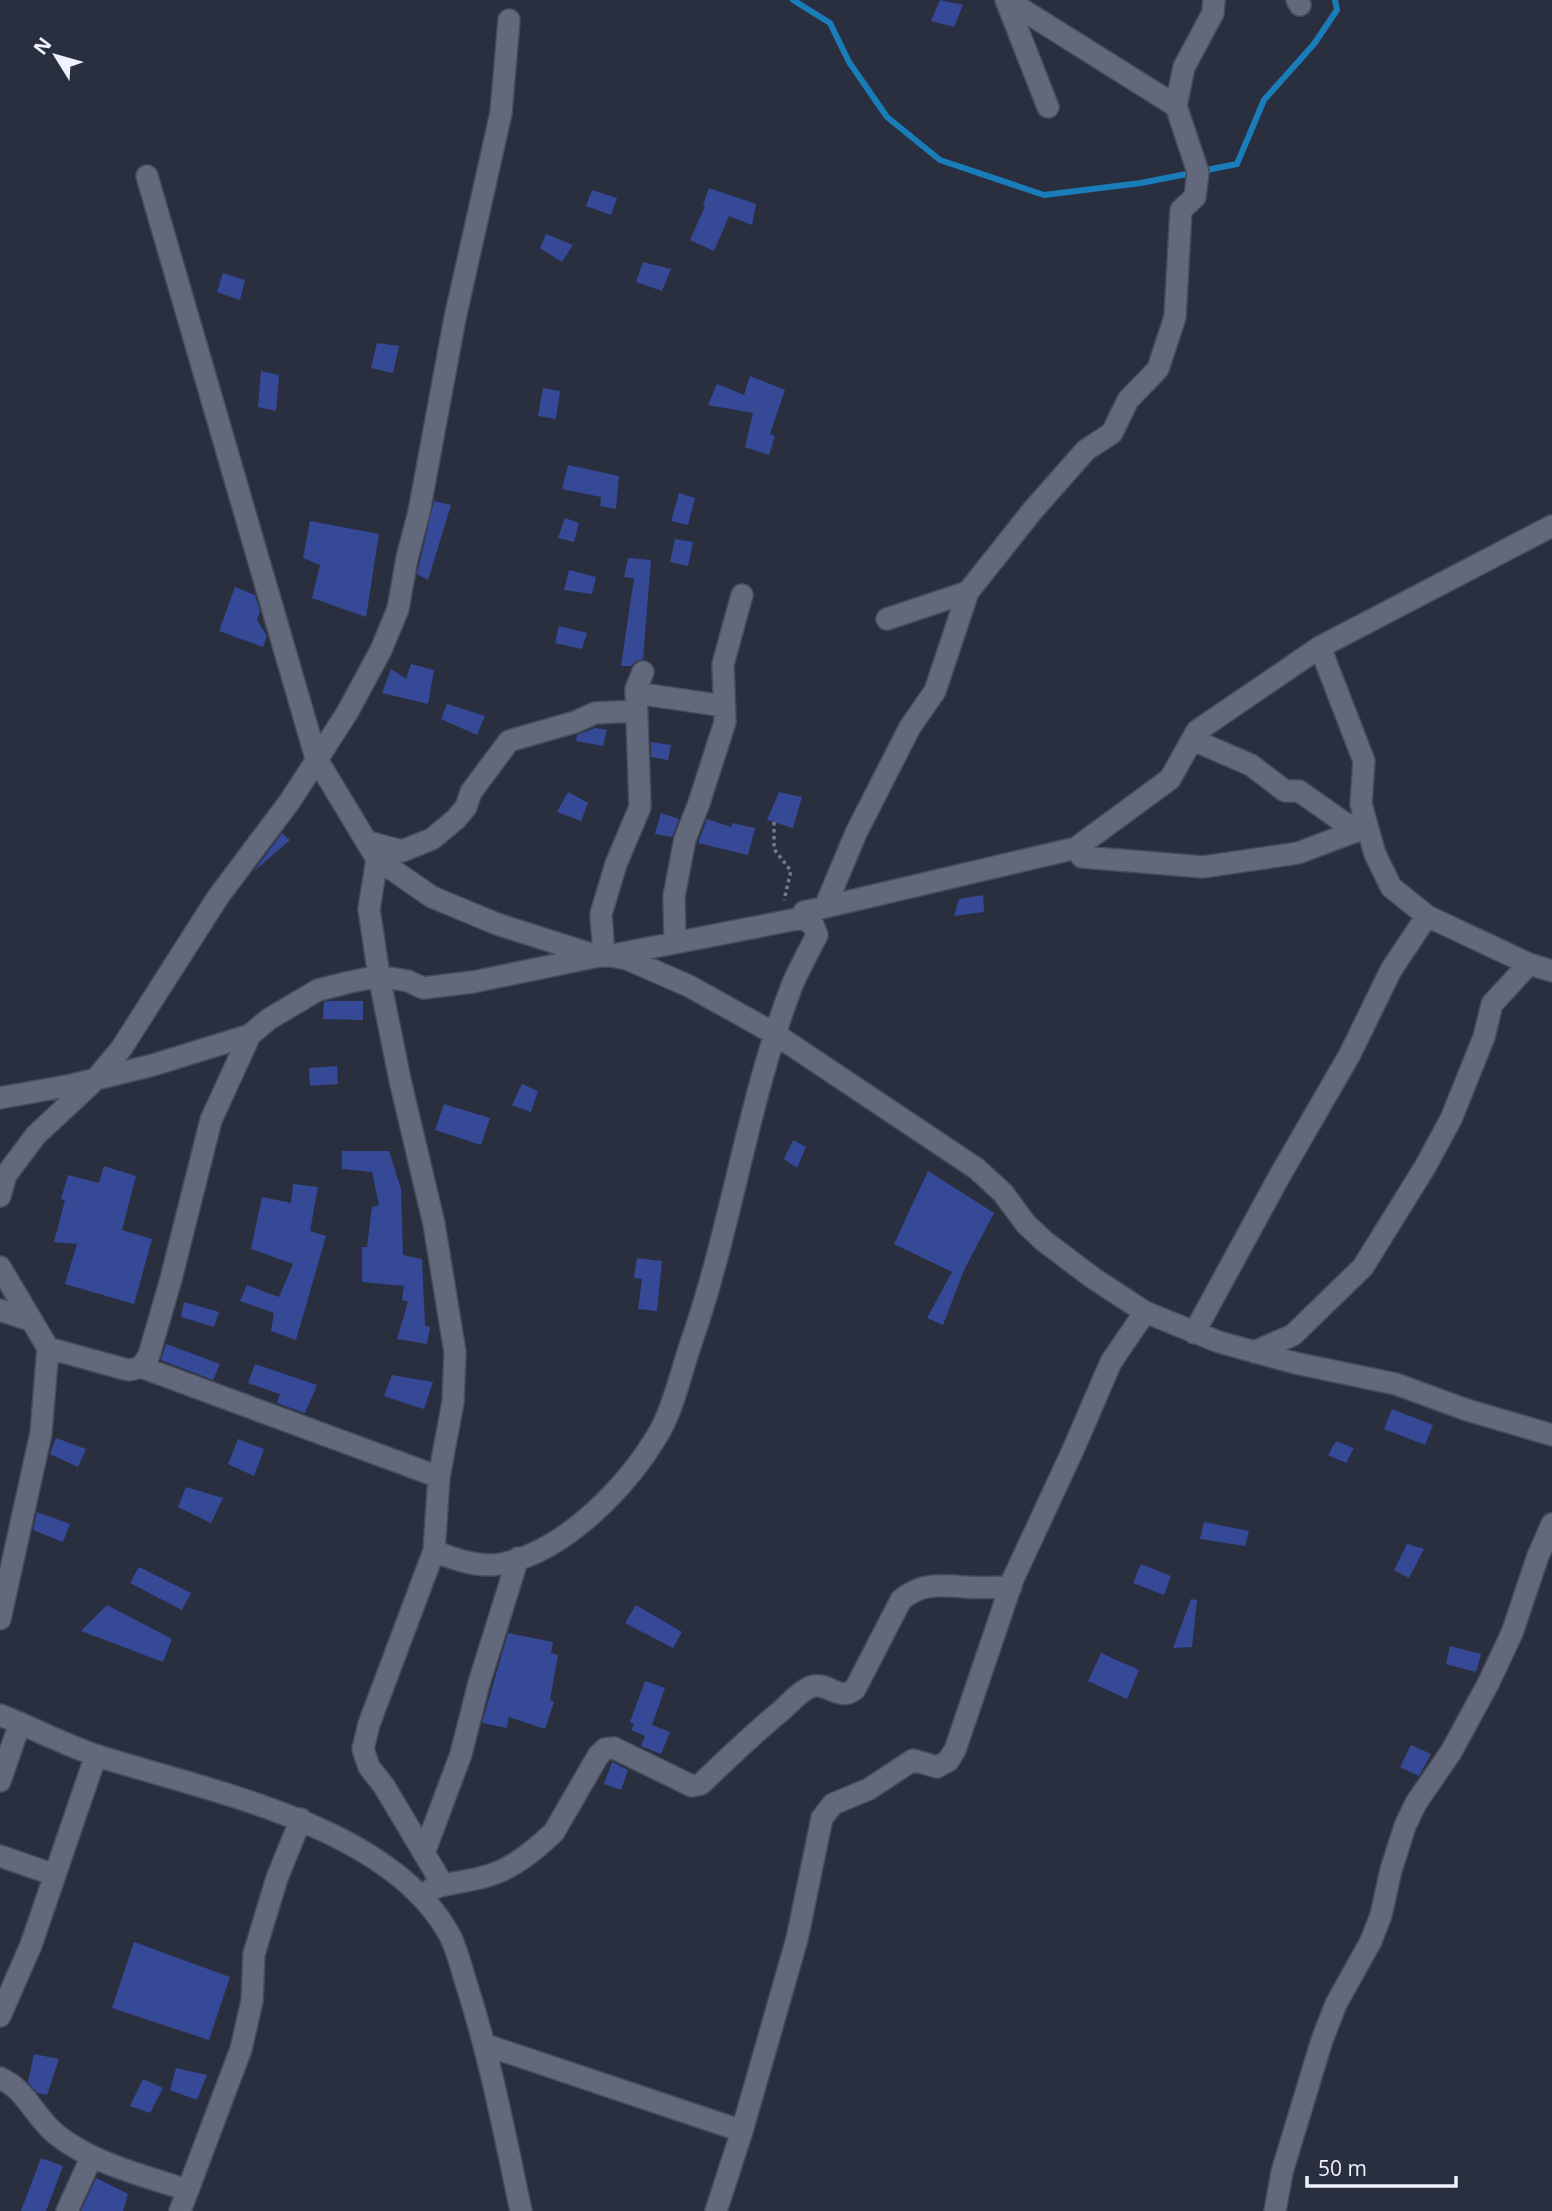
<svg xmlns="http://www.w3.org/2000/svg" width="1552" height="2211" font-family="'Open Sans',sans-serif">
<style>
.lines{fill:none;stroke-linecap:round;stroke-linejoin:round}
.stream{stroke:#197dba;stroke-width:6}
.building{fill:#364996}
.street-casing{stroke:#474c5a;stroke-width:24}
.path{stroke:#747988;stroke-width:3.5;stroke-dasharray:3.5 3.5;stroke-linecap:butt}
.street{stroke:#62697c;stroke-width:21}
</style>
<rect width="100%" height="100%" fill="#2a2f40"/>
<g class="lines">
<!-- stream -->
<path class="stream" d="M793,0L830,23L849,62L887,117L940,160L1044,195L1141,183L1237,164L1264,100L1314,44L1337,10L1335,0"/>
</g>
<!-- building -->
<path class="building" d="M940,0L963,5L954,27L931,21Z
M709,188L756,204L752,225L729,216L714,251L690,240L705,206L703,205Z
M592,190L617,198L611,215L586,206Z
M546,234L573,245L562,262L540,248Z
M643,262L671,269L662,291L636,282Z
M223,273L245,280L240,300L217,292Z
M377,343L399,346L393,373L371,368Z
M261,371L279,375L276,411L258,407Z
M750,376L785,390L770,434L775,436L769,455L745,447L753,413L708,405L717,384L744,395Z
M543,388L560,391L556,419L538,416Z
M568,465L619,476L616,509L600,506L601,497L562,489Z
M679,493L695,498L688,525L671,521Z
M434,501L451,505L428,580L417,574Z
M565,518L579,523L574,542L558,538Z
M310,521L379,534L366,617L312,598L320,565L303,558Z
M675,539L693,542L688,566L670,562Z
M628,558L651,560L643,659L636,661L631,666H621L634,578L624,577Z
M569,570L596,577L592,594L564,590Z
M235,587L255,595L260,611L257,620L267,636L263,647L219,631Z
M559,626L587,633L582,649L555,643Z
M411,664L434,670L428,704L382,693L391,669L406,679Z
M447,704L485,716L477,735L441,719Z
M595,728L607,730L603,746L576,741L577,735Z
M651,742L671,745L668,760L651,757Z
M568,792L588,803L581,821L557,812Z
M779,792L802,797L793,828L767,820Z
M661,813L679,819L672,837L655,834Z
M707,819L731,827L732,823L755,828L748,855L698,843Z
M282,833L290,840L253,872Z
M983,895L984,912L954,916L959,899Z
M330,1001H363V1020L323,1019L324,1002Z
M337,1066L338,1084L310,1086L309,1068Z
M522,1084L538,1091L531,1112L512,1105Z
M444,1104L490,1118L481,1145L435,1130Z
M793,1140L806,1147L797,1168L784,1159Z
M342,1151H389L401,1189L403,1255L422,1259L425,1326L430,1327L427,1344L397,1339L408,1302L402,1300L404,1286L362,1282V1247H367L372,1207L379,1205L372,1172L342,1169Z
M104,1166L136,1176L122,1230L152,1239L134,1304L65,1284L77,1244L54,1242L65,1200L61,1199L68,1175L99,1183Z
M928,1171L994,1213L964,1270L943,1325L927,1318L952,1272L894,1244Z
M293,1184L318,1187L310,1231L326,1236L296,1340L271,1331L274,1313L240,1301L247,1285L279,1297L293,1264L251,1249L262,1197L291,1203Z
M637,1258L662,1261L657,1311L638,1309L642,1279L634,1278Z
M184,1302L219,1312L214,1327L181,1317Z
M166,1344L220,1364L213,1380L161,1360Z
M255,1364L317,1385L305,1413L277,1403L280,1394L248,1383Z
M392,1375L433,1382L424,1409L384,1396Z
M1392,1409L1433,1425L1425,1445L1384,1429Z
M56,1438L86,1449L78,1467L50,1454Z
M238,1439L264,1449L254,1476L228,1464Z
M1336,1441L1354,1448L1346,1463L1328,1455Z
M186,1487L223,1498L211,1523L178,1507Z
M37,1512L70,1524L63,1542L33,1530Z
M1204,1522L1249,1531L1245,1546L1200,1539Z
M1407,1544L1424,1549L1409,1578L1394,1570Z
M1141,1564L1171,1576L1164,1595L1133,1583Z
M139,1567L191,1593L182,1610L130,1583Z
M1191,1599L1197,1600L1192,1647L1173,1648Z
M107,1605L172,1639L163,1662L81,1631Z
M636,1605L682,1632L673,1648L625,1623Z
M508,1633L553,1642L551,1653L558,1655L550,1700L554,1702L545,1729L509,1717L507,1728L482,1723Z
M1450,1646L1481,1654L1476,1672L1446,1664Z
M1101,1653L1139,1670L1127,1699L1088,1681Z
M645,1681L665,1688L652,1725L670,1732L661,1754L641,1746L645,1736L631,1730L634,1724L630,1722Z
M1411,1745L1431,1754L1419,1776L1400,1767Z
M612,1762L628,1770L621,1790L604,1784Z
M134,1942L230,1977L209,2040L112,2008Z
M34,2054L59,2059L47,2095L37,2093L28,2082Z
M176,2068L207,2075L197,2100L170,2090Z
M143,2079L163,2088L150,2113L130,2106Z
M41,2158L63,2166L46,2211H21Z
M96,2178L128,2194L123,2211H81Z"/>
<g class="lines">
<defs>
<path id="street" d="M1006,0L1048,107
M1297,0L1300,5
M1176,106L1184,67L1213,13L1214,0
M147,176L316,758L377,859L369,909L379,976L400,1080L434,1224L455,1352L453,1402L439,1477L434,1551L369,1724L363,1749L369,1767L384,1786L443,1885
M968,592L1033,510L1086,450L1112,433L1128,400L1158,369L1175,317L1181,210L1195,197L1198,172L1176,106L1007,0
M1320,647L1364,761L1361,804L1375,854L1391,887L1427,916L1529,964L1552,971
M636,693L724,706
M1193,740L1251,765L1285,791H1299L1346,824L1367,827
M368,842L402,851L432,839L456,819L466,807L471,792L509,741L575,722L595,713L636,711
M1076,848L1082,857L1203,867L1298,853L1367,827
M377,859L432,897L497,924L597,956
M825,907L856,833L910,727L935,691L968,592L887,619
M802,918L804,912L1076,848L1170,779L1197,731L1320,647L1552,526
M675,943L674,896L685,839L699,803L725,722L723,664L742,595
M604,956L601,914L616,864L640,807L636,689L643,672
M0,1098L72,1085L153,1065L250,1035L269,1019L318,990L350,982L379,976L408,981L423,988L473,982L599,956H612L627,959L689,986L775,1034L977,1169L1003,1193L1026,1224L1044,1241L1093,1278L1145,1312L1219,1342L1295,1363L1396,1384L1467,1410L1552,1435
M0,1196L6,1175L36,1135L95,1080L121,1049L218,897L290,801L347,713L381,650L398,609L407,558L419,512L455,318L501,113L509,20
M0,1267L48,1348L41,1433L0,1619
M0,1310L30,1320
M1194,1333L1279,1177L1350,1054L1391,970L1427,916
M48,1348L128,1370C140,1369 143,1366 149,1355L171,1279L211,1120L250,1035
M1254,1352L1293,1335L1363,1267L1425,1167L1451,1119L1484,1037L1492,1004L1529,964
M141,1367L439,1477
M434,1551C454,1559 478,1568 501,1564C565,1552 628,1486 660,1431C672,1411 682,1370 690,1346C732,1227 747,1101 793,983C800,967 809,951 817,935L813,925L802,918L613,955
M0,1715C33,1728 65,1745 98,1756C208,1791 389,1825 449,1934C458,1950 462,1972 468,1989C491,2062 505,2136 521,2211
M0,1781L20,1723
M424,1853L461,1754L479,1683L518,1558
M0,1856L55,1875
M431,1889C450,1882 470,1882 490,1875C514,1868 536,1849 554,1832L598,1756L605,1749L614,1748L692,1786L701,1784C727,1759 753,1734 781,1711C790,1703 799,1692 810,1687C827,1680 839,1703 855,1689L901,1600C921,1583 940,1585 965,1587C980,1588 996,1587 1011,1587
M0,2016L31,1945L96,1755
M486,2045L742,2131
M0,2078C26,2089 35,2118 57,2135C94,2164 142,2175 187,2190
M67,2211L91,2158
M180,2211L241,2049L252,2001L254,1954L277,1878L301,1819
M716,2211L742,2131L797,1939L822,1818L833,1804L869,1789L913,1760L937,1767L948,1761L955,1750L1013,1579L1073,1450L1111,1362L1145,1312
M1275,2211L1282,2172L1322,2040L1336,2004L1371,1941L1381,1915L1391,1870L1405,1826L1416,1803L1451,1752L1488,1684L1512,1633L1538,1556L1552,1524"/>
</defs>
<!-- street casing -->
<use href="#street" class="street-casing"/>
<!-- path -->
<path class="path" d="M774,822V849L791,871L784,900"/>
<!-- street -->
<use href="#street" class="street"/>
</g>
<!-- north arrow -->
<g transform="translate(56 56) rotate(307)" stroke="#2a2f40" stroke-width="5" paint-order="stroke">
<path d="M0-5L12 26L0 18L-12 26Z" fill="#eef2fd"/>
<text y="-10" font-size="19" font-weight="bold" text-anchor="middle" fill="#eef2fd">N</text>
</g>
<!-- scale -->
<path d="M1307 2176v10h149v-10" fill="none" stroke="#eef2fd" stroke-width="3.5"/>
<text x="1318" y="2176" font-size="21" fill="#eef2fd" stroke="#2a2f40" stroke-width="5" paint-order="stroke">50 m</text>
</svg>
